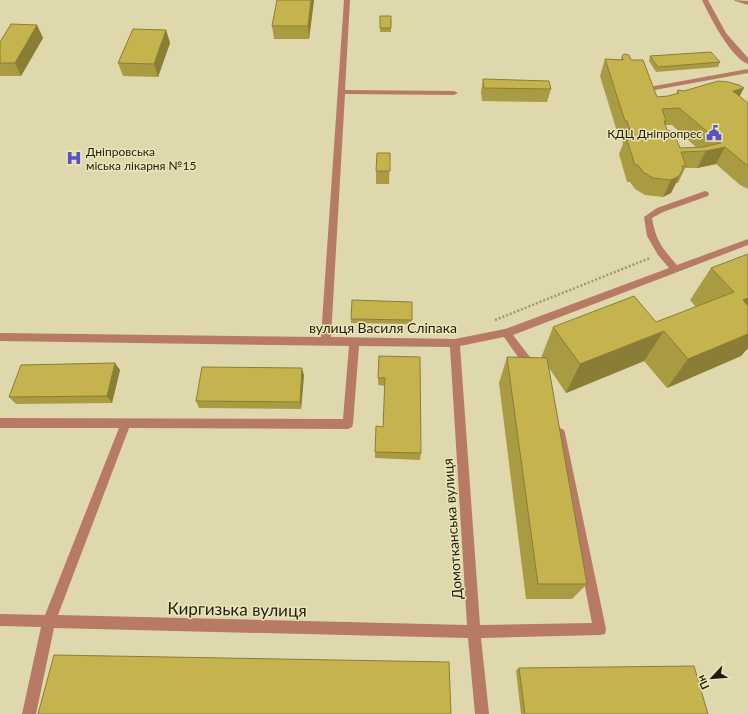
<svg xmlns="http://www.w3.org/2000/svg" width="748" height="714" font-family="Lato,sans-serif">
<style>
.lines{fill:none;stroke-linecap:round;stroke-linejoin:round}
.path{stroke:#9c9774;stroke-width:2.5;stroke-dasharray:2 2;stroke-linecap:butt}
.minor{fill:#b77a65;fill-rule:evenodd}
.wall{fill:#a99b42;fill-rule:evenodd}
.shaded-wall{fill:#8a7e36}
.building{fill:#c5b44d;stroke:#8a7e36;fill-rule:evenodd}
.labels{text-anchor:middle;dominant-baseline:central;stroke-width:3;stroke-linejoin:round;paint-order:stroke}
.far-poi-label{font-size:12px;fill:#1f1d0c;stroke:#ece5b9;text-anchor:end}
.street-label{font-size:14px;fill:#1f1d0c;stroke:#ece5b9}
.near-street-label{font-size:17px;fill:#1f1d0c;stroke:#ece5b9}
</style>
<rect width="100%" height="100%" fill="#dfd8ac"/>
<g class="lines">
<!-- path -->
<path class="path" d="M495,320L650,258"/>
<!-- minor -->
<path class="minor" d="M344,0H350L345,90L454,91L458,93L454,95L345,94L331,337L455,339L505,329L669,268L658,255L647,236L644,217L657,208L705,191L708,192L709,194L708,196L663,212L652,218C656,241 662,248 677,265L748,239V245L513,335L536,365L537,368L536,371L532,372L528,371L504,337L460,346L480,625L592,623L555,433L556,430L560,428L564,430L565,433L606,629L605,634L600,635L481,638L489,714H475L468,638L54,628L36,714H22L41,627L0,626V614L45,615L119,428H0V418L343,419L349,346L0,341V333L321,337ZM359,346L450,347L467,625L58,615L129,428L348,429L352,427L353,424Z
M702,0H708L726,33L748,58V64C731,58 710,17 702,0Z
M734,0L748,1V5L735,1Z
M748,69V73L649,91L645,89L649,87Z"/>
</g>
<!-- wall -->
<path class="wall" d="M314,0L309,39H274L272,26Z
M380,16H391V32H380Z
M37,25L43,38L21,76H0V63Z
M166,30L170,43L158,77L123,76L118,63Z
M622,56L631,60L657,97L668,96L676,94L677,91H684L739,96L748,103V189L740,185L716,164L697,168H685L678,183H676L671,193L663,197L645,195L635,189L630,182H627L619,154L623,144L621,138H619L600,76L605,59L621,60ZM665,125H672L697,148H680L667,130Z
M650,56L720,62L718,67L656,72L649,61Z
M483,79L551,89L547,102L482,101L481,92Z
M390,153L389,184H376V171Z
M748,254V348L741,356L667,388L644,361L566,393L549,368L587,584L572,599H526L499,383L507,357L541,358L553,327L656,322L696,307L690,300L711,268Z
M351,319L412,320L411,324L351,323Z
M379,356L421,453L420,460L375,458V452L383,427L385,386L378,385Z
M120,370L112,403L16,404L9,397Z
M304,375L301,409L199,408L196,401Z
M519,668L708,714H521L516,670Z"/>
<!-- shaded-wall -->
<path class="shaded-wall" d="M311,0H314L309,39L308,26Z
M37,25L43,38L21,76L15,63Z
M166,30L170,43L158,77L154,64Z
M744,88L735,105L733,91Z
M725,147L716,164L697,168L706,151Z
M683,169L671,193L663,197L671,180Z
M748,298V319L743,300Z
M664,331L644,361L566,393L580,364Z
M748,334V348L741,356L667,388L688,359Z
M115,363L120,370L112,403L107,396Z
M302,368L304,375L301,409L300,402Z"/>
<!-- building -->
<path class="building" d="M277,0H311L308,26H272Z
M380,16H391V28H380Z
M11,24L37,25L15,63H0V42Z
M133,29L166,30L154,64L118,63Z
M711,52L720,62L658,67L650,56Z
M624,54L629,55L631,60H643L657,97L668,96L679,93L677,91L678,90L684,91L718,81L728,82L739,85L744,88L733,91L748,103V166L725,147L706,151L681,152L686,166H682L683,169L679,176L671,180L653,178L643,172L638,165H635L626,137H630L628,130H630L627,121H625L605,59L623,60L622,56ZM679,108L721,143L703,147L680,148L676,138H673L670,131L667,130L664,121H666L662,109Z
M483,79L549,81L551,89L484,88Z
M377,153H390V171H376Z
M748,254V298L743,300L748,306V334L688,359L664,331L580,364L553,327L634,296L656,322L734,292L711,268Z
M352,300L412,302V320L351,319Z
M379,356L420,357L421,453L375,452L376,426L383,427L385,378H378Z
M507,357L547,358L587,584H538Z
M115,363L107,396L9,397L21,365Z
M202,367L302,368L300,402L196,401Z
M54,655L449,662L451,714H38Z
M694,666L708,714H525L519,668Z"/>
<!-- icons -->
<defs>
<symbol id="civic-bare" viewBox="-9 -9 18 18"><path d="M-.6-6.5H3V-4.5H.6V-3L4-1V1h2V6H-6V1h2V-1L-.6-3ZM-1.2 2.5V6h2.4V2.5Z" fill="#5752ca" stroke="#ece5b9" stroke-width="2.5" paint-order="stroke"/></symbol>
<symbol id="hospital-bare" viewBox="-9 -9 18 18"><path d="M-5-5h3v3.5h4V-5h3V5h-3V1.5h-4V5h-3Z" fill="#5752ca" stroke="#ece5b9" stroke-width="2.5" paint-order="stroke"/></symbol>
</defs>
<g fill-rule="evenodd">
<use href="#civic-bare" x="703" y="122" width="22" height="22"/>
<use href="#hospital-bare" x="63" y="147" width="22" height="22"/>
</g>
<g class="labels">
<!-- far-poi labels -->
<g class="far-poi-label">
<text x="702" y="133">КДЦ Дніпропрес</text>
<text x="86" y="151" text-anchor="start">Дніпровська<tspan x="86" dy="14">міська лікарня №15</tspan></text>
</g>
<!-- street labels -->
<g class="street-label">
<text x="383" y="327">вулиця Василя Сліпака</text>
<text transform="translate(452 529) rotate(-94)">Домотканська вулиця</text>
</g>
<!-- near-street labels -->
<g class="near-street-label">
<text transform="translate(237 609) rotate(1)">Киргизька вулиця</text>
</g>
</g>
<!-- north arrow -->
<g transform="translate(712 678) rotate(244)" stroke="#ece5b9" stroke-width="3" paint-order="stroke">
<path d="M0-3L7 15L0 10L-7 15Z" fill="#1f1d0c"/>
<text y="-6" font-size="11" font-weight="bold" text-anchor="middle" fill="#1f1d0c">Пн</text>
</g>
</svg>
